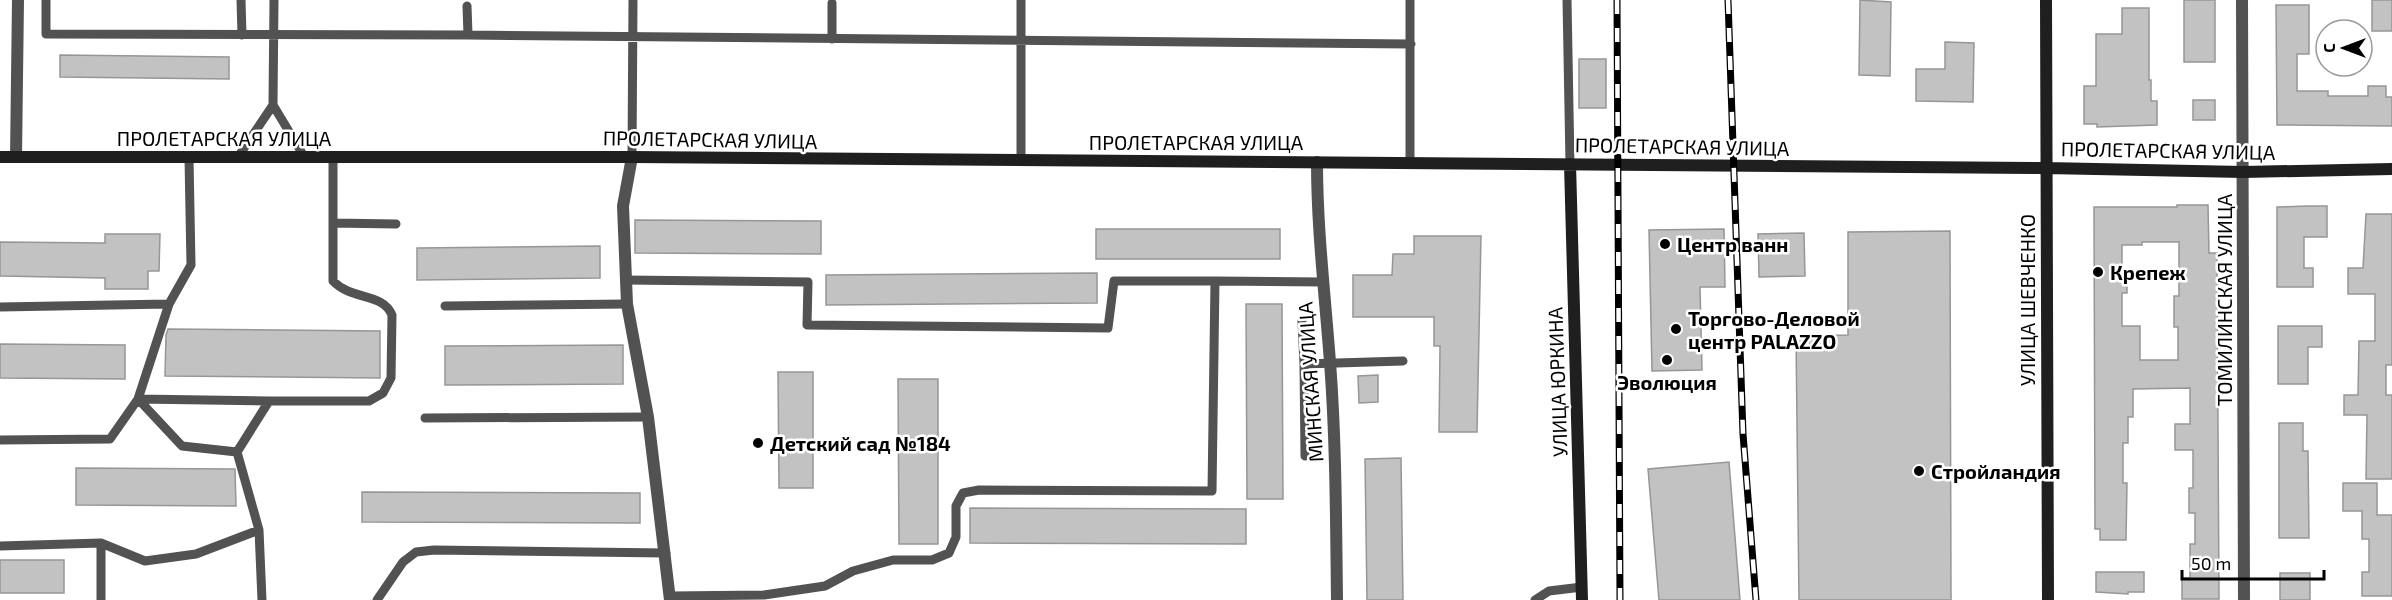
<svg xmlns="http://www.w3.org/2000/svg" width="2392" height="600" font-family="'Exo 2',sans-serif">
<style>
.building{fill:#c2c2c2;stroke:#969696;stroke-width:1.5;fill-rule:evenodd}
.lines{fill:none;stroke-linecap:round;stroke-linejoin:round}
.lane{stroke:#525252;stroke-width:9}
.street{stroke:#525252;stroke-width:12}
.secondary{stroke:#1f1f1f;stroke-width:12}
.rail-casing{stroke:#000;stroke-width:7}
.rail{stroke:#fff;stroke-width:4.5;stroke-dasharray:14;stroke-linecap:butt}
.poi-dot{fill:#000;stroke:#fff;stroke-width:2}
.labels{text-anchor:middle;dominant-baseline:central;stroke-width:5;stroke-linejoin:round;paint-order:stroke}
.street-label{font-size:20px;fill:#000;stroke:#fff}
.poi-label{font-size:20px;font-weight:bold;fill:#000;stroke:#fff;text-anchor:start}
</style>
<rect width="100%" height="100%" fill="#fff"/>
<!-- building -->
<path class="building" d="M1860,0L1891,2L1890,76L1859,75Z
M2184,0H2215V62H2184Z
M2372,0H2392V31H2372Z
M2276,5H2309V54H2297V91H2328V96H2368V86H2386V97H2392V126L2277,125Z
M2122,8H2149V80H2151V101H2157V125L2097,127V124H2084V86H2096V34H2122Z
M1945,42L1974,43L1973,102L1916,101V69H1945Z
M60,55L229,57V79L60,77Z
M1579,59H1606V108H1579Z
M2193,100H2215V120H2193Z
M2177,205H2208L2209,253H2217L2219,599H2182V578H2190V544H2195V513H2189V488H2193V450H2175V424H2190V388L2133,389V417H2128V443H2123V483H2127L2126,540H2100V529H2095L2094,207H2177ZM2142,242H2179V296H2174V327H2178V360H2140V326H2122V293H2127V279H2122V245H2142Z
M2308,206H2327V237H2304V268H2313V287H2277V207Z
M2366,214H2392V365H2386V395H2392V479H2366L2367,415H2344V395H2358L2359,341H2375V294H2348V268H2363Z
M635,220L821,221V254L635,253Z
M1096,229H1280V259H1096Z
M1724,229L1725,287H1700L1702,370L1652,371L1649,230Z
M1950,231L1951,600H1799L1796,336L1848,335V232Z
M1804,233L1805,276L1759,277L1758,234Z
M105,234H160L159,271H148V289H105V278L0,276V242L105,243Z
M1414,236H1481L1477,432H1439L1440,346H1434V317H1353V275H1392L1393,254H1414Z
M600,246V278L417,280V248Z
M1097,273V303L826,305V275Z
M1246,304H1282L1283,499H1247Z
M2278,326H2322V347H2308V384H2278Z
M168,329L380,331V378L165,376L166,335Z
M0,344L125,345V379L0,378Z
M623,345V384L445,385V346Z
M778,372H813V488H779Z
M1378,375V402L1359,403L1358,376Z
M898,379H938V544H899Z
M2279,423H2303V451H2308L2309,538H2279Z
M1401,458L1403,600H1367L1365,459Z
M1729,462L1740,600H1659L1648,469Z
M76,468L235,469L236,506L76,505Z
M2343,483H2377V515H2392V596H2362V572H2369V539H2362V511H2343Z
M362,492L640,493V523L362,522Z
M970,508L1246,509V544L970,543Z
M0,560H64V593H0Z
M2096,572H2144V592H2128V594L2096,592Z
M2280,573H2310V600H2280Z"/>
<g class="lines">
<!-- lane -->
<path class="lane" d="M46,0V34L468,35L1411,44
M241,0L242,35
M274,0L273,105L305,158
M1567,0L1570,164
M832,3V39
M467,6L468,35
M238,157L273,105
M632,157L633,0
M189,158L191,265L169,304L138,399L182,446L237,452L259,530L262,600
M1021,161V0
M1410,162V0
M333,223L396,224
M625,280L808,282L807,325L1108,328L1114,281H1215L1212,491L979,490L963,493L956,506V537L949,553L932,560H893L853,571L825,586L764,595L671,596
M1215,281L1323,282
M445,306L627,304
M0,307L169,304
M1302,321L1304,364
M425,418L648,417
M0,440L110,439L138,399L269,401
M237,452L269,401H369L383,393L391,378L392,315C382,292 352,301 333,281V158
M1305,456L1304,364L1403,361
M101,543L145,561L196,554L259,530
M0,546L101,543V600
M377,600L403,562L416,552L434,550L666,553
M1535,600L1549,591L1582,587"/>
<!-- street -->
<path class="street" d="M2242,0L2244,600
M16,157L18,0
M632,157L623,206L627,304L648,417L670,600
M1317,162C1317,229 1325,295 1330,362C1336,441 1336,521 1337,600"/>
<!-- secondary -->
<path class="secondary" d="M2046,0L2048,600
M0,157H632L2046,168L2243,172L2392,169
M1570,164L1582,600"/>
<defs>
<path id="rail" d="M1617,0L1620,600
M1728,0L1743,434L1756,600"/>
</defs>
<!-- rail casing -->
<use href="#rail" class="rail-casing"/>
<!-- rail -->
<use href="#rail" class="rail"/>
</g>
<!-- markers -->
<g class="poi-dot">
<circle cx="1665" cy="244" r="6"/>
<circle cx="2098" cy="272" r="6"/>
<circle cx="1676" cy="329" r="6"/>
<circle cx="1667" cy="360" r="6"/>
<circle cx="758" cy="443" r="6"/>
<circle cx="1919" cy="471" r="6"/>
</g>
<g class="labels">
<!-- street labels -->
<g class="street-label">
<text x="224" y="138">ПРОЛЕТАРСКАЯ УЛИЦА</text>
<text transform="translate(710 139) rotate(1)">ПРОЛЕТАРСКАЯ УЛИЦА</text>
<text x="1196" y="142">ПРОЛЕТАРСКАЯ УЛИЦА</text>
<text transform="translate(1682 146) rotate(1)">ПРОЛЕТАРСКАЯ УЛИЦА</text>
<text transform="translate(2168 150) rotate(1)">ПРОЛЕТАРСКАЯ УЛИЦА</text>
<text transform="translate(2027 300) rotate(-90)">УЛИЦА ШЕВЧЕНКО</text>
<text transform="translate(2224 300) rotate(-90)">ТОМИЛИНСКАЯ УЛИЦА</text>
<text transform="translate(1310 382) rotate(-94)">МИНСКАЯ УЛИЦА</text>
<text transform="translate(1557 382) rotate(-92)">УЛИЦА ЮРКИНА</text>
</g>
<!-- poi labels -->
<g class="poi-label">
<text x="1677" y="244">Центр ванн</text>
<text x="2110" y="272">Крепеж</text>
<text x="1688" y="318">Торгово-Деловой<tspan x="1688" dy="23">центр PALAZZO</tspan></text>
<text x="1667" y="382" text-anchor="middle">Эволюция</text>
<text x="770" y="443">Детский сад №184</text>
<text x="1931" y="471">Стройландия</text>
</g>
</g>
<!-- north arrow -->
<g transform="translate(2344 48) rotate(270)"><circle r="28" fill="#ffffff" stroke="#999999" stroke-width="1.5"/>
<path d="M0-4.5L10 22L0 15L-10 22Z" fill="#000000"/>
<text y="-9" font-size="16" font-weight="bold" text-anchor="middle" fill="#000000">С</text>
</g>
<!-- scale -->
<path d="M2182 570v9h142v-9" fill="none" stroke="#000000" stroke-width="3"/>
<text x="2191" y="570" font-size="18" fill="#000000" stroke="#ffffff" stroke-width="4.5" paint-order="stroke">50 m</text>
</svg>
